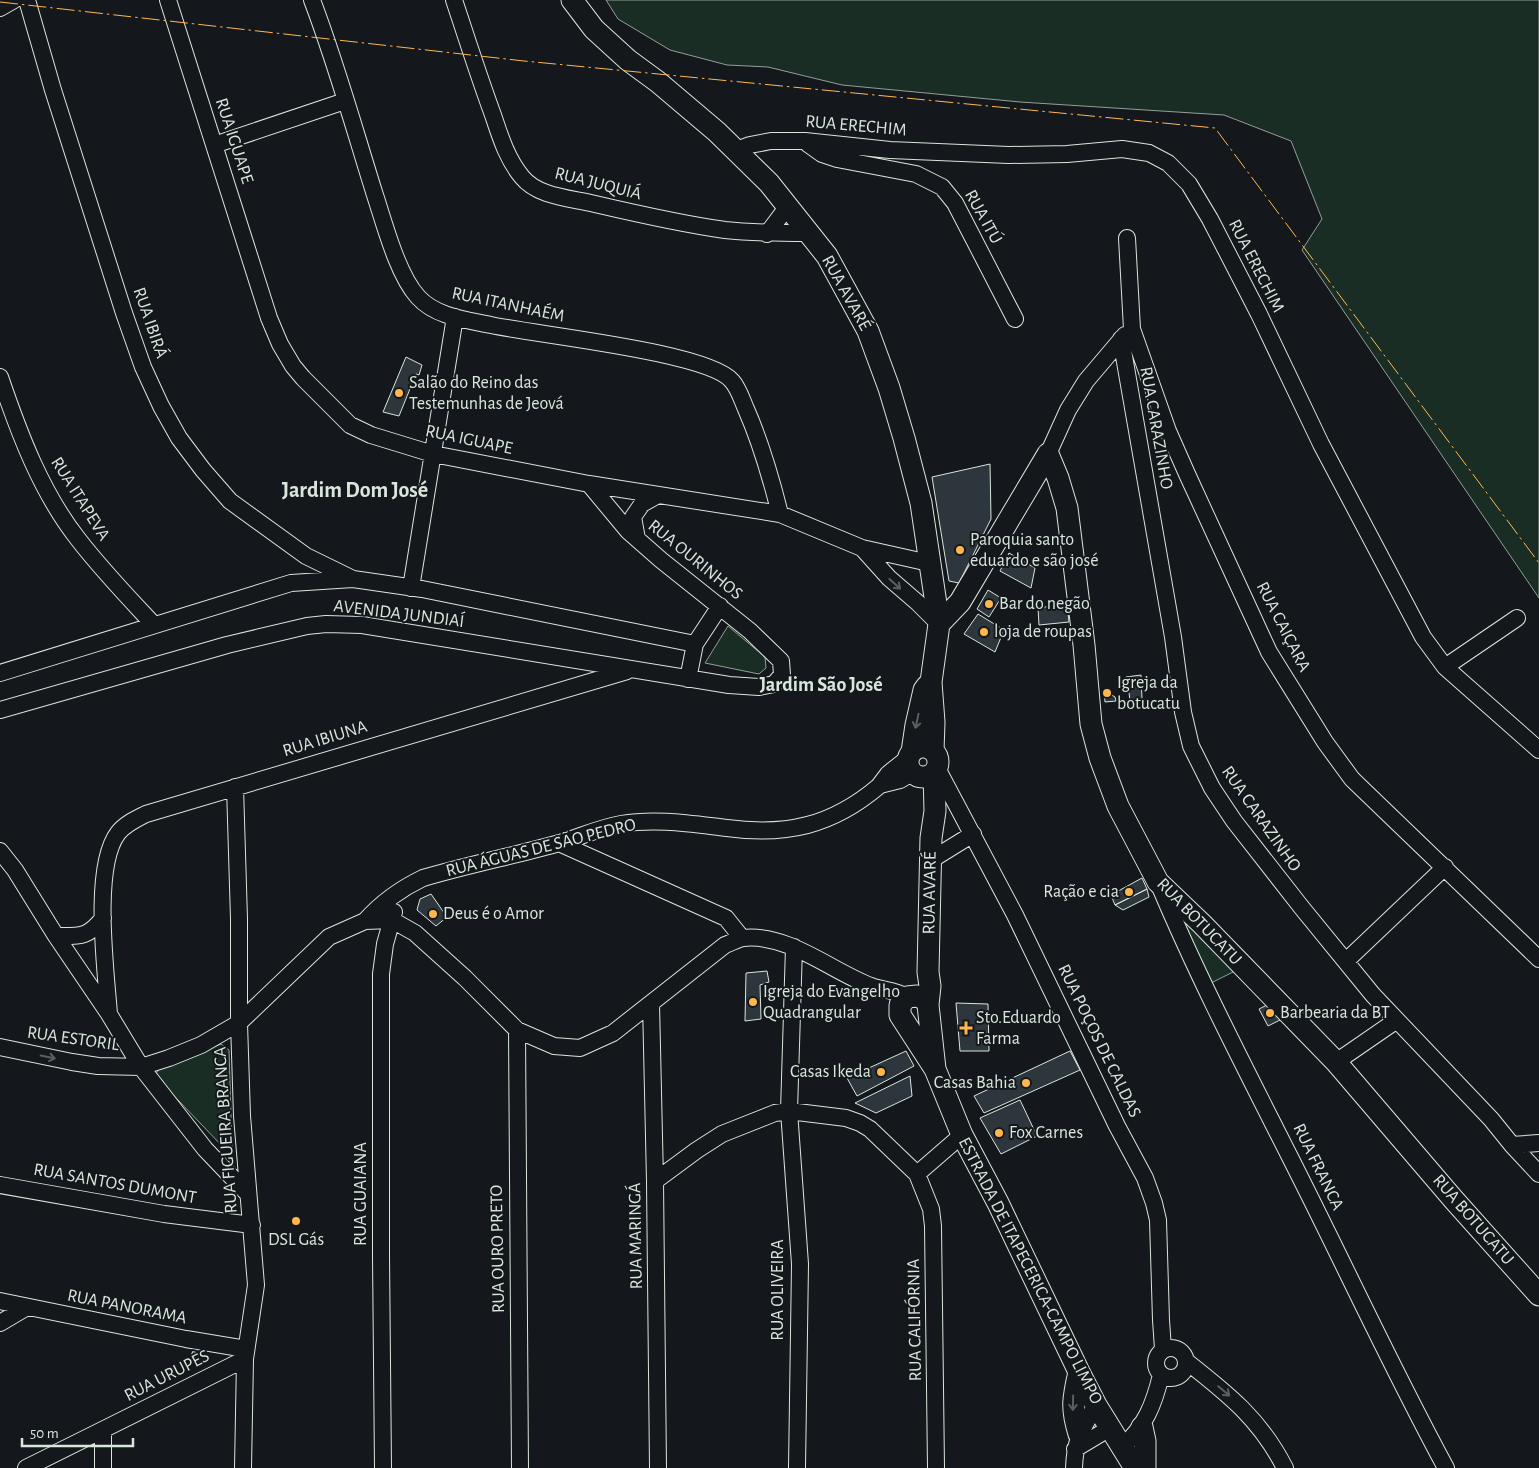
<svg xmlns="http://www.w3.org/2000/svg" width="1539" height="1468" font-family="'Alegreya Sans',sans-serif">
<style>
.green{fill:#1a2d24;stroke:#939e99}
.building{fill:#2c363c;stroke:#d8e6dc}
.lines{fill:none;stroke-linecap:round;stroke-linejoin:round}
.minor-casing{stroke:#d8e6dc;stroke-width:18}
.major-casing{stroke:#d8e6dc;stroke-width:23}
.minor{stroke:#14181c;stroke-width:16}
.major{stroke:#14181c;stroke-width:21}
.power{stroke:#ffb74d;stroke-width:1;stroke-dasharray:18 4 2.5 4;stroke-linecap:butt}
.oneway{stroke:#59605f}
.poi-dot{fill:#ffb74d;stroke:#14181c;stroke-width:2}
.labels{text-anchor:middle;dominant-baseline:central;stroke-width:4;stroke-linejoin:round;paint-order:stroke}
.street-label{font-size:18px;fill:#d8e6dc;stroke:#14181c}
.poi-label{font-size:18px;fill:#d8e6dc;stroke:#14181c;text-anchor:start}
.quarter-label{font-size:20px;font-weight:bold;fill:#d8e6dc;stroke:#14181c}
.district-label{font-size:22px;font-weight:bold;fill:#d8e6dc;stroke:#14181c}
</style>
<rect width="100%" height="100%" fill="#14181c"/>
<!-- green -->
<path class="green" d="M606,0H1539V598L1302,250L1322,219L1291,141L1224,115L1020,102L842,85L768,67L727,65L670,50L618,19Z
M728,626L765,657L766,668L759,674L705,663Z
M1171,894L1241,968L1207,985Z
M221,1044L229,1050L232,1147L224,1148L155,1076L159,1068Z"/>
<!-- building -->
<path class="building" d="M406,357L422,365L419,375L416,374L399,416L383,412Z
M990,464L991,519L959,583L949,581L932,477Z
M1009,553L1035,568L1031,588L1000,571Z
M988,590L1001,598L989,617L977,609Z
M1067,604L1069,622L1039,625L1038,608Z
M978,614L1004,630L995,652L964,634Z
M1141,675L1142,699L1130,700L1128,686L1126,687V677Z
M1104,690L1115,697L1116,701L1105,702Z
M1142,878L1147,889L1115,905L1111,895Z
M1147,889L1149,897L1123,910L1115,905Z
M431,894L447,917L436,926L417,910L420,899Z
M767,971L769,982L760,985L761,1019L745,1021L746,973Z
M956,1003L988,1004L989,1051H960Z
M1271,1003L1284,1018L1268,1026L1259,1009Z
M906,1051L914,1066L857,1096L847,1078Z
M1070,1051L1080,1070L984,1113L974,1096Z
M910,1076L912,1096L876,1113L855,1103Z
M1020,1100L1037,1136L1001,1154L980,1118Z"/>
<g class="lines">
<defs>
<path id="minor" d="M27,0L53,90L124,313L143,367L161,406L179,438L203,470L230,501L306,556L351,578
M168,0L269,318L280,344L293,366L303,378L350,425L371,435L433,454L589,484L780,514L862,548L929,563
M312,0C336,63 354,128 374,192C384,222 397,274 418,297C436,317 467,320 491,325C536,335 708,352 732,381C739,389 742,400 746,409C761,443 771,478 780,514
M454,0C467,39 479,77 493,115C500,136 507,159 522,177C538,197 571,198 595,204C638,214 681,224 725,230C753,233 780,233 808,233
M0,8L14,0
M808,144L822,154L837,159L916,174L942,187L955,203L1015,319
M214,145L345,101
M737,150L750,145L771,141H805L890,150L1009,155L1067,154L1122,149L1149,153L1168,163L1189,184L1210,219L1259,314L1321,444L1423,637L1445,667L1539,750
M767,234L788,206
M1127,238L1132,329L1168,431L1187,474L1269,652L1325,742L1352,779L1539,959
M1121,339L1173,637L1183,712L1191,746L1212,788L1234,821L1302,908L1373,995L1491,1119L1512,1145L1539,1174
M0,377C19,433 41,492 78,539C101,569 128,597 154,625
M1048,454L1068,410L1086,381L1125,335
M637,539L633,517L642,504L658,495
M862,548L889,578L918,603L939,624
M411,588L455,317
M1445,667L1517,618
M0,673L291,583L353,579L422,589L695,644
M688,679L695,644L720,606
M0,710L227,645L307,626L326,624L362,625L729,685L759,687L774,684L782,675L781,661L750,631L661,560L628,531L589,484
M937,768L1015,915L1117,1126L1145,1178L1154,1203L1158,1220L1161,1320L1163,1349
M880,785L900,780L912,773
M235,787L239,919V1023L242,1116L256,1285L245,1359L243,1468
M559,843L726,918L742,938
M0,851L15,870L56,936L109,1014L141,1067L205,1149L248,1194
M931,860L973,834
M1160,887C1203,989 1255,1087 1305,1187C1352,1281 1396,1376 1446,1468
M365,921C382,902 400,889 423,878C467,865 512,856 556,844C578,838 598,828 621,824C656,818 692,824 727,828C786,836 832,826 879,786C882,782 885,778 888,774C895,768 902,763 909,757
M56,936C79,936 88,938 103,918
M794,947L789,1111L800,1264L797,1468
M1346,961L1445,867
M651,1003L655,1181L658,1468
M109,1014C106,972 92,867 118,833C125,824 136,819 146,814L627,671
M517,1030L520,1468
M0,1047L72,1062L98,1066L141,1067L169,1058L201,1045L239,1023L329,937L365,921L392,920L415,933L465,978L517,1030L554,1046L580,1048L613,1033L725,945C731,943 737,939 743,938C788,933 831,971 871,986C884,991 893,989 907,997
M1336,1062L1397,1020
M1512,1145L1539,1143
M917,1174L962,1135
M655,1181L697,1150L722,1134L775,1113L789,1111L846,1118L860,1123L870,1129L917,1174L931,1209L933,1226L936,1468
M0,1185L164,1214L252,1225
M0,1301L186,1339L246,1349
M0,1323L27,1307
M1156 1363a15 15 0 1 1 30 0a15 15 0 1 1-30 0Z
M1186,1361C1228,1394 1260,1419 1285,1468
M1122,1447C1145,1427 1154,1404 1161,1375
M1075,1449L1110,1428
M26,1468L245,1359
M103,1468V1430
M383,1468L381,1256V974L385,944L394,912
M1074,1468C1075,1439 1082,1429 1096,1405"/>
<path id="major" d="M572,0L594,29L628,60L658,82L717,132L769,183L827,256L868,331L889,388L904,438L921,503L939,624L931,682L934,722L933,751
M1048,454L1058,478L1067,508L1084,645L1091,724L1100,758L1118,806L1158,882L1202,924L1336,1062L1454,1200L1539,1295
M939,624L960,602L1048,454
M908 762a15 15 0 1 1 30 0a15 15 0 1 1-30 0Z
M912,752L916,725L924,690L927,686
M928,1005L930,986L928,972L931,838L935,811L934,773
M935,1069L928,1005L926,1000L917,996L907,997L900,1005V1015L935,1069L962,1135L998,1203L1079,1372L1096,1405L1135,1468
M1142,1427L1145,1441V1468
M1079,1434C1071,1408 1073,1398 1079,1372"/>
</defs>
<!-- minor casing -->
<use href="#minor" class="minor-casing"/>
<!-- major casing -->
<use href="#major" class="major-casing"/>
<!-- minor -->
<use href="#minor" class="minor"/>
<!-- major -->
<use href="#major" class="major"/>
<!-- power -->
<path class="power" d="M0,2L524,61L1215,128L1539,563"/>
</g>
<!-- one-way arrows -->
<defs><path id="oneway-shaft" d="M-6 0H5M1.5-3L5.5 0L1.5 3" fill="none" stroke-width="1.6" stroke-linecap="round" stroke-linejoin="round" transform="scale(1.25)"/></defs>
<g class="oneway">
<use href="#oneway-shaft" transform="translate(895 584) rotate(42)"/>
<use href="#oneway-shaft" transform="translate(917 721) rotate(102)"/>
<use href="#oneway-shaft" transform="translate(48 1057) rotate(12)"/>
<use href="#oneway-shaft" transform="translate(1224 1391) rotate(40)"/>
<use href="#oneway-shaft" transform="translate(1073 1403) rotate(91)"/>
</g>
<!-- markers -->
<g class="poi-dot">
<circle cx="399" cy="393" r="5"/>
<circle cx="960" cy="550" r="5"/>
<circle cx="989" cy="604" r="5"/>
<circle cx="984" cy="632" r="5"/>
<circle cx="1107" cy="693" r="5"/>
<circle cx="1129" cy="892" r="5"/>
<circle cx="433" cy="914" r="5"/>
<circle cx="753" cy="1002" r="5"/>
<circle cx="1270" cy="1013" r="5"/>
<path d="M963.5 1020.5h5v5h5v5h-5v5h-5v-5h-5v-5h5z"/>
<circle cx="881" cy="1072" r="5"/>
<circle cx="1026" cy="1083" r="5"/>
<circle cx="999" cy="1133" r="5"/>
<circle cx="296" cy="1221" r="5"/>
</g>
<g class="labels">
<!-- street labels -->
<g class="street-label">
<text transform="translate(856 126) rotate(5)">RUA ERECHIM</text>
<text transform="translate(234 141) rotate(72)">RUA IGUAPE</text>
<text transform="translate(598 184) rotate(14)">RUA JUQUIÁ</text>
<text transform="translate(983 217) rotate(61)">RUA ITÚ</text>
<text transform="translate(1256 266) rotate(63)">RUA ERECHIM</text>
<text transform="translate(846 293) rotate(61)">RUA AVARÉ</text>
<text transform="translate(508 305) rotate(12)">RUA ITANHAÉM</text>
<text transform="translate(150 323) rotate(71)">RUA IBIRÁ</text>
<text transform="translate(1156 428) rotate(80)">RUA CARAZINHO</text>
<text transform="translate(469 440) rotate(12)">RUA IGUAPE</text>
<text transform="translate(80 499) rotate(58)">RUA ITAPEVA</text>
<text transform="translate(695 560) rotate(39)">RUA OURINHOS</text>
<text transform="translate(399 614) rotate(7)">AVENIDA JUNDIAÍ</text>
<text transform="translate(1283 627) rotate(63)">RUA CAIÇARA</text>
<text transform="translate(325 739) rotate(-17)">RUA IBIUNA</text>
<text transform="translate(1261 819) rotate(55)">RUA CARAZINHO</text>
<text transform="translate(541 848) rotate(-14)">RUA ÁGUAS DE SÃO PEDRO</text>
<text transform="translate(930 893) rotate(-89)">RUA AVARÉ</text>
<text transform="translate(1199 922) rotate(46)">RUA BOTUCATU</text>
<text transform="translate(73 1039) rotate(8)">RUA ESTORIL</text>
<text transform="translate(1099 1041) rotate(64)">RUA POÇOS DE CALDAS</text>
<text transform="translate(226 1130) rotate(-94)">RUA FIGUEIRA BRANCA</text>
<text transform="translate(1318 1167) rotate(64)">RUA FRANCA</text>
<text transform="translate(115 1184) rotate(10)">RUA SANTOS DUMONT</text>
<text transform="translate(361 1194) rotate(-90)">RUA GUAIANA</text>
<text transform="translate(1473 1220) rotate(49)">RUA BOTUCATU</text>
<text transform="translate(636 1236) rotate(-91)">RUA MARINGÁ</text>
<text transform="translate(498 1249) rotate(-91)">RUA OURO PRETO</text>
<text transform="translate(1030 1271) rotate(63)">ESTRADA DE ITAPECERICA-CAMPO LIMPO</text>
<text transform="translate(778 1290) rotate(-90)">RUA OLIVEIRA</text>
<text transform="translate(127 1307) rotate(11)">RUA PANORAMA</text>
<text transform="translate(915 1320) rotate(-91)">RUA CALIFÓRNIA</text>
<text transform="translate(167 1376) rotate(-27)">RUA URUPÊS</text>
</g>
<!-- poi labels -->
<g class="poi-label">
<text x="409" y="383">Salão do Reino das<tspan x="409" dy="21">Testemunhas de Jeová</tspan></text>
<text x="970" y="540">Paroquia santo<tspan x="970" dy="21">eduardo e são josé</tspan></text>
<text x="999" y="604">Bar do negão</text>
<text x="994" y="632">loja de roupas</text>
<text x="1117" y="683">Igreja da<tspan x="1117" dy="21">botucatu</tspan></text>
<text x="1119" y="892" text-anchor="end">Ração e cia</text>
<text x="443" y="914">Deus é o Amor</text>
<text x="763" y="992">Igreja do Evangelho<tspan x="763" dy="21">Quadrangular</tspan></text>
<text x="1280" y="1013">Barbearia da BT</text>
<text x="976" y="1018">Sto.Eduardo<tspan x="976" dy="21">Farma</tspan></text>
<text x="871" y="1072" text-anchor="end">Casas Ikeda</text>
<text x="1016" y="1083" text-anchor="end">Casas Bahia</text>
<text x="1009" y="1133">Fox Carnes</text>
<text x="296" y="1240" text-anchor="middle">DSL Gás</text>
</g>
<!-- quarter labels -->
<g class="quarter-label">
<text x="821" y="685">Jardim São José</text>
</g>
<!-- district labels -->
<g class="district-label">
<text x="355" y="490">Jardim Dom José</text>
</g>
</g>
<!-- scale -->
<path d="M22 1438v8h111v-8" fill="none" stroke="#d8e6dc" stroke-width="2.5"/>
<text x="30" y="1438" font-size="15" fill="#d8e6dc" stroke="#14181c" stroke-width="4" paint-order="stroke">50 m</text>
</svg>
